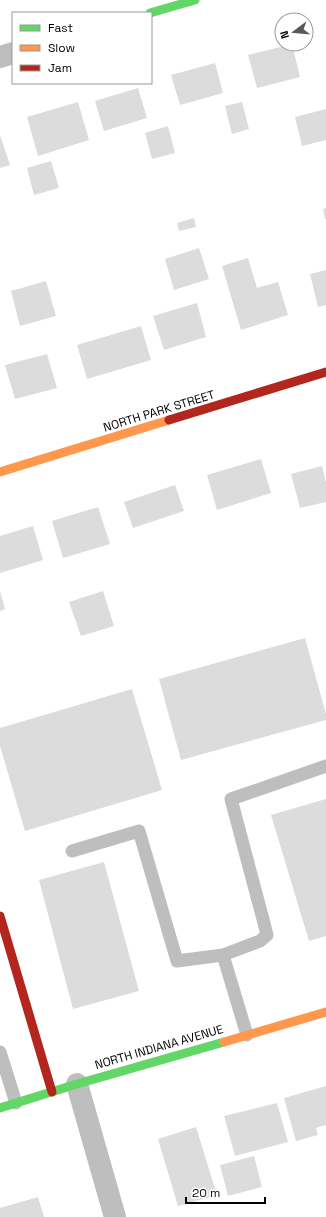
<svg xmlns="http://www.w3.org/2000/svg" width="326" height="1217" font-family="'Space Grotesk',sans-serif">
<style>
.building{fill:#dcdcdc}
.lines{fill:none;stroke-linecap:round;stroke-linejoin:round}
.lane{stroke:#bebebe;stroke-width:13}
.street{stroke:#bebebe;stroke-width:22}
.fast{stroke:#63d668;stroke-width:9}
.slow{stroke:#ff974d;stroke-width:9}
.jam{stroke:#b3261e;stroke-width:9}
.labels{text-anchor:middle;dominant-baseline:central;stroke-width:3.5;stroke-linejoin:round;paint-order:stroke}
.street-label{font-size:12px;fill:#000;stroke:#fff}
</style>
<rect width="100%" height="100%" fill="#fff"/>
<!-- building -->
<path class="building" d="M292,44L300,77L257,88L248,55Z
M215,63L223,93L180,105L171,75Z
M138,88L147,118L104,131L95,101Z
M78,102L89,140L38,156L27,117Z
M242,102L249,129L232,134L225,106Z
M326,109V140L302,146L295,117Z
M168,126L175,153L152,159L145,133Z
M0,135L10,165L0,168Z
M51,161L59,188L34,195L27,168Z
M326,208V219H325L323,209Z
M194,218L196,227L179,231L177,223Z
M199,248L209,279L174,290L165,259Z
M248,258L257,288L278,282L288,315L241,330L222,266Z
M326,270V305L318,307L310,274Z
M46,281L56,316L20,326L11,291Z
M197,303L206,337L164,350L153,316Z
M141,326L151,360L87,379L77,345Z
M47,354L57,388L15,399L5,365Z
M261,459L271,493L217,510L207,475Z
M322,466L326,483V502L300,508L291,474Z
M175,485L184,511L133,528L124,502Z
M98,507L110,544L63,558L52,521Z
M33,526L43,560L0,573V536Z
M0,591L5,609L0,611Z
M103,591L114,626L81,636L69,602Z
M305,638L326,714V720L181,760L159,679Z
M132,689L162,790L25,831L0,746V728Z
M326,799V936L309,941L271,815Z
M104,862L139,991L73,1009L39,880Z
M326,1086V1125L316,1128L318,1135L296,1141L284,1098Z
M277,1103L288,1142L235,1156L224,1116Z
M196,1127L217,1195L178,1206L158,1139Z
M254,1156L262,1187L228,1196L220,1165Z
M38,1197L44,1217H0V1208Z"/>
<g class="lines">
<!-- lane -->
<path class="lane" d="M72,851L139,831L177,961L223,955
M247,1035L223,955L260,941L267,935L264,923L231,799L326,766
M0,1052L16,1103"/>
<!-- street -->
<path class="street" d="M0,57L13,53
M77,1084L115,1217"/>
<!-- fast -->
<path class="fast" d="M150,13L195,0
M0,1108L77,1084L224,1042"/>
<!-- slow -->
<path class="slow" d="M0,472L169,420
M224,1042L326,1012"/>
<!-- jam -->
<path class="jam" d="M169,420L326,372
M0,916L52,1092"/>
</g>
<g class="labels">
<!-- street labels -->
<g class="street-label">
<text transform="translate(159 411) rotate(-17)">NORTH PARK STREET</text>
<text transform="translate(159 1047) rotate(-16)">NORTH INDIANA AVENUE</text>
</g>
</g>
<!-- legend -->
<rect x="12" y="12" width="140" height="72" fill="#ffffff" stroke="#999999"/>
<rect x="20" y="25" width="20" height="6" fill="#63d668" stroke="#999999"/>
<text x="48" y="32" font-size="12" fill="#000000">Fast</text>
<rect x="20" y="45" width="20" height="6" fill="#ff974d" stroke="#999999"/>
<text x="48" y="52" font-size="12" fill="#000000">Slow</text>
<rect x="20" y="65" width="20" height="6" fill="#b3261e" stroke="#999999"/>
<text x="48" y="72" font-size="12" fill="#000000">Jam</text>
<!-- north arrow -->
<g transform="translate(294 32) rotate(254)"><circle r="19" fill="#ffffff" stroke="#999999"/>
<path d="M0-3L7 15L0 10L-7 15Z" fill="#595959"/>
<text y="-6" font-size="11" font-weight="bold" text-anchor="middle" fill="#000000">N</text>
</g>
<!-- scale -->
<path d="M186 1197v6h79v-6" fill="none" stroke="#000000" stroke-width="2"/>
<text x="192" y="1197" font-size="12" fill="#000000" stroke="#ffffff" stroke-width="3" paint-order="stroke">20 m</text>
</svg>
